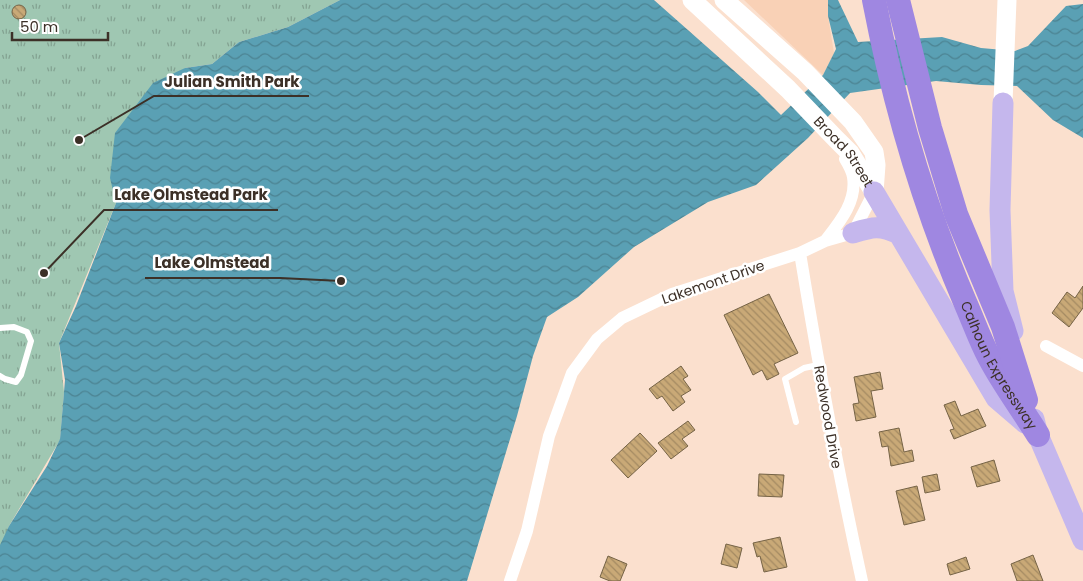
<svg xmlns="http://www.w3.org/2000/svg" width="1083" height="581" font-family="Poppins,sans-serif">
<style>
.built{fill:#f9d1b6}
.grass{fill:url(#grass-tufts)}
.water{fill:url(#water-waves)}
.building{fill:url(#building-back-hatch);stroke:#756346}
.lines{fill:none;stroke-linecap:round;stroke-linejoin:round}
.service{stroke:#fff;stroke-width:6}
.minor{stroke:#fff;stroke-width:12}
.secondary{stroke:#fff;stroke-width:19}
.primary{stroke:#c5b7ed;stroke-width:21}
.motorway{stroke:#9f87e1;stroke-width:24}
.labels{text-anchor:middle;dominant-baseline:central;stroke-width:5;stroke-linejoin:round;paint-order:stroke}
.street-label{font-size:14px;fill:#3c3027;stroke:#fff}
.leader{fill:none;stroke:#3c3027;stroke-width:2}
.callout-dot{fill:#3c3027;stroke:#fff;stroke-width:2}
.callout-label{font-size:15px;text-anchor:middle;font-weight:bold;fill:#3c3027;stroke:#fff;stroke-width:5;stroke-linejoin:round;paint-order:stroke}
</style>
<defs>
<pattern id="grass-tufts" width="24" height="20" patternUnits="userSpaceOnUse" patternTransform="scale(1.25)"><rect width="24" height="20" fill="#9fc7b2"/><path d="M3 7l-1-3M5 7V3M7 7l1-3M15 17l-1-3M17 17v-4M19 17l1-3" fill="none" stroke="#83a291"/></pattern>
<pattern id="water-waves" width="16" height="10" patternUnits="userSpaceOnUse" patternTransform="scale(1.25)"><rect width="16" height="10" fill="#5aa0b4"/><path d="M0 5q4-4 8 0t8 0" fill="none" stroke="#4c8392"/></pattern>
<pattern id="building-back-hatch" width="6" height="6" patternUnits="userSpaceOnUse" patternTransform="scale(1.25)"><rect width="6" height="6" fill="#c9a977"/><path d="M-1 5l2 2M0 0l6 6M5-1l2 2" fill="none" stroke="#a48a62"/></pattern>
</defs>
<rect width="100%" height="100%" fill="#fbe0ce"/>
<!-- built -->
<path class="built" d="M744,0H830L828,16L834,53L823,75Z"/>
<!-- grass -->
<path class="grass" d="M0,0H340L288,27L239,42L212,64L185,68L116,203L59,343L64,392L60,440L9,526L0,560Z"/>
<!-- water -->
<path class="water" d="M340,0H654L758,92L781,115L823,75L836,49L828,16V0H838L858,42L942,37L981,48L1015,51L1028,46L1066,6L1083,4V138L1053,120L1017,86L981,85L936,81L850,93L808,138L756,185L708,202L634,247L578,297L547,317L533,356L517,416L467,581H0V545L9,526L47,466L60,439L65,380L59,343L76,306L116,203L110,178L115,133L153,83L185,68L212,64L239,42L288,27Z"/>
<!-- building -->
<path class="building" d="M12 12a7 7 0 1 1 14 0a7 7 0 1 1-14 0Z
M1083,286V308L1069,327L1052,313L1067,292L1075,298Z
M769,294L798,353L774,364L779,374L767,380L762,370L753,375L724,315Z
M681,366L688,376L683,379L691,390L681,396L685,402L673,411L662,396L657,399L649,389Z
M880,372L883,389L871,391L876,417L856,421L853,404L859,403L854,377Z
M955,401L961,416L978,409L986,426L954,439L950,430L954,429L944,405Z
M688,421L695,430L682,439L688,446L671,459L658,443Z
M899,428L904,452L912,450L914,461L891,466L888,446L882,447L879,432Z
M640,433L657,451L628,478L611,460Z
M994,460L1000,481L977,487L971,467Z
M759,474L784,475L782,497L758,496Z
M937,474L940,490L925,493L922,477Z
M917,486L925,520L904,525L896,491Z
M780,537L787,567L764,572L760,556L757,557L753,543Z
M726,544L742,548L737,568L721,564Z
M1033,555L1043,581H1017L1011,564Z
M608,556L627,564L620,581H610L600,577Z
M966,557L970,569L950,575L947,564Z"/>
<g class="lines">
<!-- service -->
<path class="service" d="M0,328L14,327L27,332L31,341L21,375L16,382L5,379L0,376
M796,422L785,379L804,368L818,365"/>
<!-- minor -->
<path class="minor" d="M825,241C839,223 857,202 853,177C852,171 848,164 845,159
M800,253C818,363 838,472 862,581
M1046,346L1083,366
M510,581L527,531L549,436L572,373L597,339L622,318L672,294L800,253L825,241L853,233L874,192"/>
<!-- secondary -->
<g class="secondary">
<path id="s1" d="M692,0L788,89L835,138L850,153L874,192"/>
<path d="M724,0L805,72L853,122L874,152L876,165L874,192"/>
<path d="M1003,103L1007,0"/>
</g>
<!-- primary -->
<path class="primary" d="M1003,103L1000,210L1003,291L1013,331
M874,192L996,398L1025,423
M853,233C873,227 879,225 899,234
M1034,419L1038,435L1083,540"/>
<!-- motorway -->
<g class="motorway">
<path id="s2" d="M874,0C894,104 923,204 965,302C973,320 980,340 989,357C1003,384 1022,409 1038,435"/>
<path d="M898,0L930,128L956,214L1003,327L1026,400"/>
</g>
</g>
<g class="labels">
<!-- street labels -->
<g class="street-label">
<text stroke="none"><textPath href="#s1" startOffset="215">Broad Street</textPath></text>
<text transform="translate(713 282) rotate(-19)">Lakemont Drive</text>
<text stroke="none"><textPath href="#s2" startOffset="388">Calhoun Expressway</textPath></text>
<text transform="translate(828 417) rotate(80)">Redwood Drive</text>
</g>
</g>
<!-- callouts -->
<path class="leader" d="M79 140L154 96H309M44 273L104 210H278M341 281L280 278H145"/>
<g class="callout-dot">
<circle cx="79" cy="140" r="5"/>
<circle cx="44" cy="273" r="5"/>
<circle cx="341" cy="281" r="5"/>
</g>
<g class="callout-label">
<text x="232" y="87">Julian Smith Park</text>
<text x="191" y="200">Lake Olmstead Park</text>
<text x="212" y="268">Lake Olmstead</text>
</g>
<!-- scale -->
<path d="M12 32v8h96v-8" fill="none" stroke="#3c3027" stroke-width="2.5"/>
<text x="20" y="32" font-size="15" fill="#3c3027" stroke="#ffffff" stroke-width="4" paint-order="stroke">50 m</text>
</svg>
